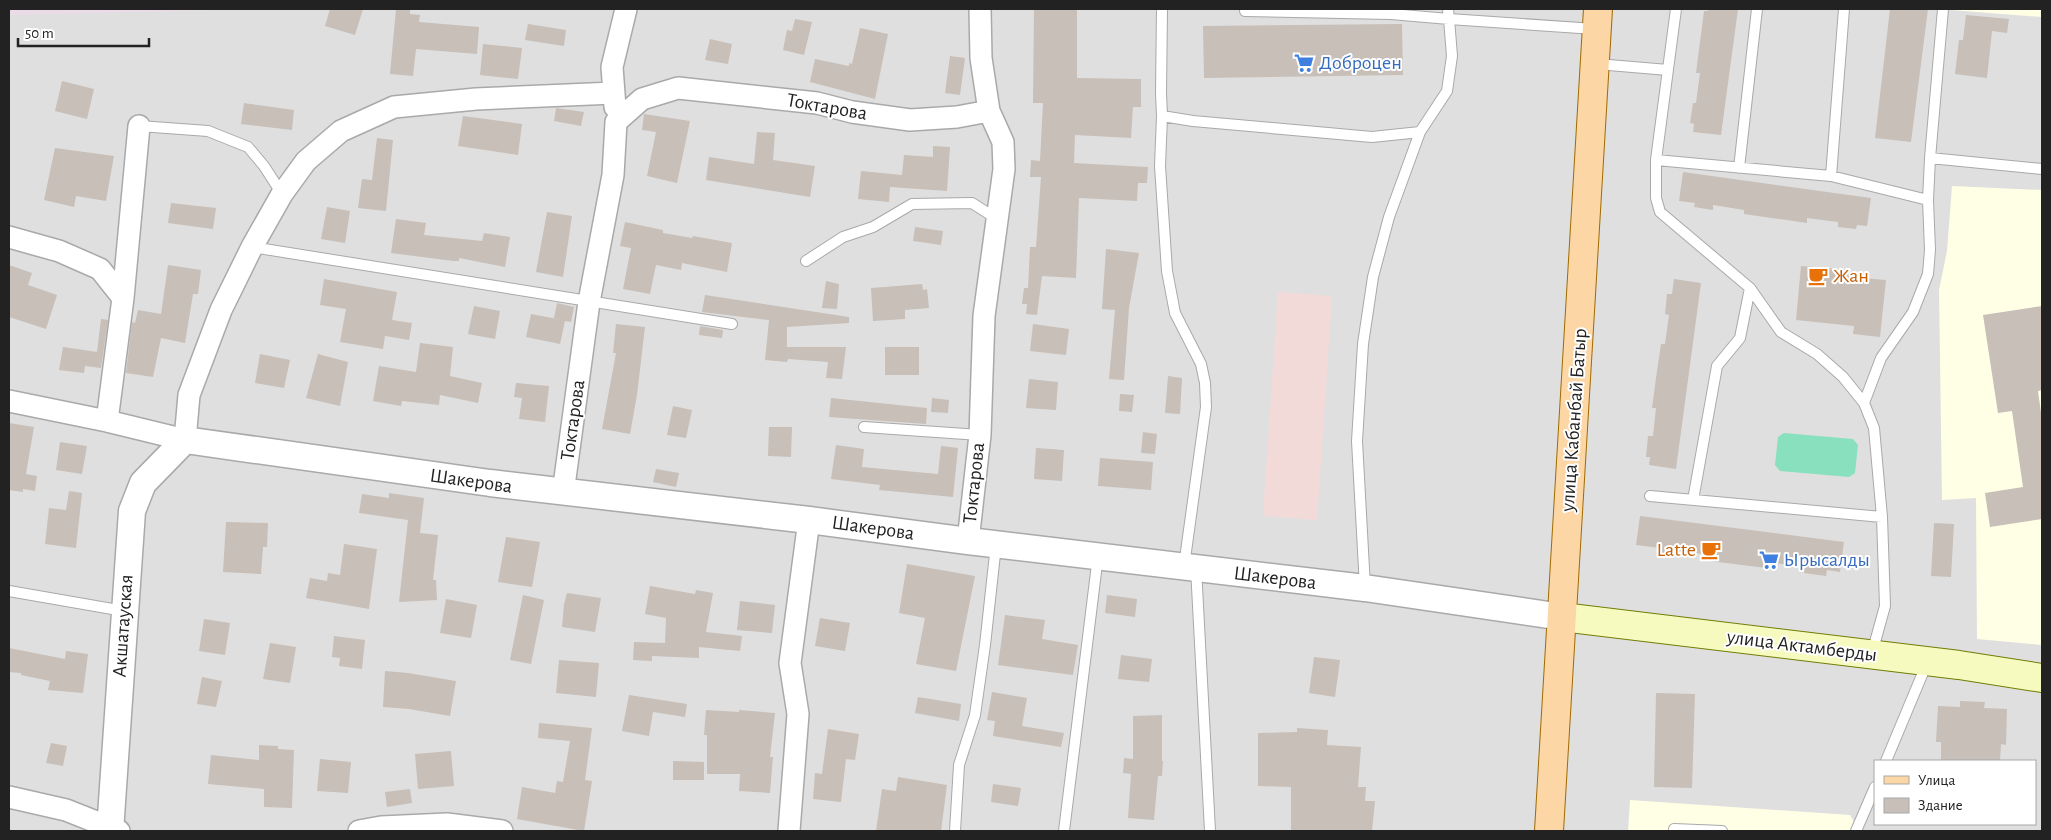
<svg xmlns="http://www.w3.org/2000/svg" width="2051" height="840" font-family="'Alegreya Sans',sans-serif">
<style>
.residential{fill:#e0dfdf;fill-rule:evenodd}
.commercial{fill:#f2dad9}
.industrial{fill:#ebdbe8}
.education{fill:#ffffe5}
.pitch{fill:#88e0be}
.building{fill:#c7bfb8}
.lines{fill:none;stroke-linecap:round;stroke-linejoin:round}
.service-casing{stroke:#a9a9a9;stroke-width:12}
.minor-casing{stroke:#a9a9a9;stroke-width:24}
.tertiary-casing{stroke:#a9a9a9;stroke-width:29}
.secondary-casing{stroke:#707d05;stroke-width:30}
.primary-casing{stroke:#a06b00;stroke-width:30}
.service{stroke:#fff;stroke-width:10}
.minor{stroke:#fff;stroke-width:21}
.tertiary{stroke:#fff;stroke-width:26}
.secondary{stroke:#f7fabf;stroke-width:28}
.primary{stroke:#fcd6a4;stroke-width:28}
.labels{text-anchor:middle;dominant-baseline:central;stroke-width:4;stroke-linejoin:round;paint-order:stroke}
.shop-label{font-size:20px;fill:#366cbe;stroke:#fff;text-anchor:start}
.street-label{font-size:20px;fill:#222;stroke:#fff}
.food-label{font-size:20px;fill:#c56008;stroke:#fff;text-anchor:start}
</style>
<rect width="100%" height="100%" fill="#f2efe9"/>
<!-- residential -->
<path class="residential" d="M9,9H2042V831H9ZM1875,761H2035V824H1875Z"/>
<!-- commercial -->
<path class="commercial" d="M1278,292L1332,296L1317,520L1263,516Z"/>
<!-- industrial -->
<path class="industrial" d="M9,9H259L9,15Z"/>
<!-- education -->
<path class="education" d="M1951,9H2042V17L1951,10Z
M1952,186L2042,190V645L1977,639L1976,498L1942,500L1939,290L1947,251Z
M1630,800L1850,815L1859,831H1628Z"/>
<!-- pitch -->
<path class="pitch" d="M1784,433L1853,439L1858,445L1855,473L1849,477L1780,471L1775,465L1778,437Z"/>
<!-- building -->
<path class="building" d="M330,9H363L355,35L325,26Z
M396,9H410V14L420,15L419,22L479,27L477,54L416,49L413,76L390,74Z
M1034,9H1077V78L1141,79V107H1133L1131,138L1075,135L1074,163L1148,167L1147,183H1138L1137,201L1079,198L1076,278L1042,276L1037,315L1026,314L1027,304H1022L1024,288H1028L1030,247H1036L1041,177H1030L1031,160L1040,161L1043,103H1033Z
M1709,9H1738L1721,135L1693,132L1694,124L1690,123L1693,103H1696L1700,73H1696L1704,11H1708Z
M1890,9H1928L1911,142L1875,138Z
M1966,15L2009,19L2007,33L1992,31L1987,78L1955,74L1959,40H1963Z
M795,19L812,22L804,55L783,50L787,30L792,31Z
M528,24L566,30L564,46L525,40Z
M1402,24L1403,75L1204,78L1203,26Z
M860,28L888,34L875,99L810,82L815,59L849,66V63L852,64Z
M710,39L732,44L728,64L705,60Z
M483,44L522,48L518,79L480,75Z
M950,56L965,58L960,95L945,93Z
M62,81L94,89L87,119L55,111Z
M244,103L294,110L292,130L241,124Z
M556,108L584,112L581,126L554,121Z
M644,114L690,121L677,183L647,176L656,132L642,130Z
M463,116L522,124L518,155L458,146Z
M757,132L775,133L773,160L815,166L810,197L706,180L709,157L754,164Z
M377,138L393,140L386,211L358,208L362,179L372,180Z
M933,146L950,147L947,191L890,187L889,202L858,199L861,171L902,175L904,155L933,157Z
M55,148L114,156L106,201L76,196L74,207L44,200Z
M1683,172L1871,198L1867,226L1857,225L1856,229L1838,227V222L1807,218V223L1744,214V210L1713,205V210L1694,207L1695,203L1679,201Z
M171,203L216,208L213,229L168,223Z
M327,207L350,211L345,243L321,239Z
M547,212L572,216L563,277L536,272Z
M396,219L426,223L424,235L482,241L484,233L510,237L505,267L459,258V261H453L391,253Z
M625,222L663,230V233L692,238L693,236L732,243L727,272L682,263L681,270L656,265L650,294L623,289L631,248L620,246Z
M915,227L943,231L941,245L913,241Z
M1106,249L1139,253L1129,308L1124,380L1109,379L1115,310L1102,309Z
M9,265L32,273L28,285L57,295L46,329L9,317Z
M168,265L201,270L198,294H193L185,343L161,338L153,377L126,373L132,322L135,323L138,310L161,314Z
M1801,266L1850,270V277L1886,280L1880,337L1853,334L1854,326L1796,320Z
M324,279L397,292L392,320L412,323L409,340L385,336L383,349L340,342L346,309L320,305Z
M1674,279L1701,283L1676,469L1649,465L1650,457H1646L1648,436H1653L1656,408H1652L1657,371L1661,344H1665L1669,315L1665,314L1667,294H1672Z
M826,281L839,284L837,309L822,308Z
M922,284L923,290L927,289L929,308L905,310V319L873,321L871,288Z
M705,295L849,317V323L787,327V347H846L842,379L826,378L828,362L788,359L787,362L765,360L769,320L702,312Z
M557,303L574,307L571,322L565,321L560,344L526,337L531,314L563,320L554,318Z
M474,306L500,311L495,339L468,334Z
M2042,306V390L2038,391L2042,420V519L1990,527L1985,493L2023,487L2012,411L1998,413L1983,315Z
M101,319L108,320L101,368L85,366L84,373L59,370L63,347L97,352Z
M616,324L645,327L637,395L630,434L602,429L616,353H613Z
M1033,324L1069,329L1066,355L1030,351Z
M700,326L723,330L722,338L699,335Z
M420,343L453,347L450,376L482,383L478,403L440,395L439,405L402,401L401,406L373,401L379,366L416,372Z
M885,347H919V375H885Z
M260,354L290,360L284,388L255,383Z
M318,354L348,362L340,406L306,398Z
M1168,376L1182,378L1180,414L1165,413Z
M1029,379L1058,382L1056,410L1026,408Z
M516,383L549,386L545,422L519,419L522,398L514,397Z
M1120,394L1134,395L1132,412L1119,411Z
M831,398L927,408L926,424L829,417Z
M932,398L949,400L948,413L931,412Z
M673,406L692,410L686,438L667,435Z
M9,423L34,427L26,474L37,476L35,491L23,489V492L9,490Z
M769,427H792L791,457L768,456Z
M1143,432L1157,434L1155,454L1141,453Z
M60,442L87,446L82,474L56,470Z
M836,445L864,449L862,467L938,474L941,446L958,448L953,497L879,490L880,485L831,479Z
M1036,448L1064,450L1062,481L1034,479Z
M1100,458L1153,462L1151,490L1098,486Z
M656,469L679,473L676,487L653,482Z
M69,491L82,493L76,548L45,544L49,508L66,510Z
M389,493L424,498L420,533L438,535L433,580H436L437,600L399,602L408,520L359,513L362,494L389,498Z
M1640,516L1844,542L1840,572L1827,570L1826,576L1804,573L1805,567L1775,563L1774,569L1710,561L1711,555L1679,551V557L1659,554L1660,548L1636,545Z
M226,522L268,523L267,547H263L261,574L223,572Z
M1934,523L1954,524L1951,577L1931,576Z
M506,537L540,542L532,587L498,582Z
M344,544L377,549L369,609L306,598L310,578L327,581L328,573L340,575Z
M907,564L975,576L956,671L916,664L925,618L899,613Z
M650,586L695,594L696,590L713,593L706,632L742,636L740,651L699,647V658L652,656V661L633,660L634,642L665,643L666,618L645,614Z
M567,593L601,598L595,632L562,627L564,604Z
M523,595L544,600L531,664L510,660Z
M1107,595L1137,599L1135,617L1105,613Z
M446,599L477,605L471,638L440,633Z
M740,601L775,605L772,633L737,630Z
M1005,615L1045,620L1042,639L1078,645L1073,675L998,665Z
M820,618L850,623L845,651L815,646Z
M204,619L230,623L225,655L199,651Z
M334,636L365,640L362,669L339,666L340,658L332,657Z
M270,643L296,647L290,683L263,679Z
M9,648L65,659L66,651L88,654L83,693L48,690L50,681L21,675V673L9,672Z
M1121,655L1152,659L1149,682L1118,679Z
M1314,657L1340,660L1335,697L1309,693Z
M559,660L599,663L596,697L556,693Z
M385,671L408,673L456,681L450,716L409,709L383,707Z
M202,677L222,681L216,707L197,704Z
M992,692L1027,698L1022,726L1064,733L1061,747L993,736L995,721L987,720Z
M1656,693L1695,694L1692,788L1654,787Z
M629,695L687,704L685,717L653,712L649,736L622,731Z
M918,697L961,704L959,721L915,713Z
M1960,701L1985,702L1984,708L2007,709L2006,745L2001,744L2000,761H1941V742H1936L1938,706L1960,707Z
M706,710L739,712V710L775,713L770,757H773L770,793L739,791L740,774H707V735H704Z
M1162,715V761H1163L1162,776H1158L1154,820L1128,818L1131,774L1123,773L1124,758L1133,759V716Z
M539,723L592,728L585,780L592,781L584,831L517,819L522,787L555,793L557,781L563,782L570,741L538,738Z
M1297,728L1328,730L1327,745L1361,747L1358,787H1366L1365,801H1375L1372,831L1291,830V787L1258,786V733L1297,732Z
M828,729L859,734L855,760L846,759L841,802L813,799L815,773L822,774Z
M51,743L67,746L63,766L46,763Z
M259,745L278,746V749L294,750L292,808L264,807V789L208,784L211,755L259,760Z
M451,751L454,786L418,789L415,754Z
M320,759L351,762L348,793L317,791Z
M673,761L704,762V780H673Z
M898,777L947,785L941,831H876L882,789L896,791Z
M993,784L1021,788L1018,806L991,802Z
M410,789L412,803L387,807L385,792Z"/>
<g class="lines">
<defs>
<path id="service" d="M1162,9L1161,93L1162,116L1193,121L1372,137L1420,132L1447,91L1452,56L1449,19L1391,14L1245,11
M1448,9L1449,19L1595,29
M1676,9L1656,160V198L1660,212L1750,288L1781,332L1817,354L1843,377L1864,403L1874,428L1882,517L1885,606L1872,653
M1597,64L1668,70
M1162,116L1160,166L1167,271L1175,313L1201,364L1205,383L1206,407L1184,566
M139,126L208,131L248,147L264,166L282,194
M1930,158L2042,169
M1656,160L1831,176L1928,200
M1739,168L1757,9
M1831,176L1844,9
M252,247L732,324
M806,261L843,237L873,227L912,204L972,203L997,219
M1864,403L1881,358L1913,312L1928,274L1930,250L1928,200L1930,158L1943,9
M864,427L980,435
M1650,496L1882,517
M1693,500L1717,366L1740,338L1750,288
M1196,568L1210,831
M1365,587L1357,441L1363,344L1373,277L1389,217L1420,132
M9,591L124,611
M1886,761L1927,663
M955,831L959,765L975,715L985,645L996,545
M1064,831L1098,556
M1674,831V829L1722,831
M1856,831L1875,787"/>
<path id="minor" d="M980,9L981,58L989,111
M615,107L612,67L626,9
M9,237L59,251L100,269L123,298
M9,401L107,421L185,440L189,395L221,310L252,247L282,194L306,161L341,131L394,107L476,99L614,93
M107,421L123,298L139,126
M563,493L589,302L613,175L616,122L642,99L678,88L817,103L852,112L910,120L957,117L989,111L1003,142L1004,169L984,316L980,435L968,541
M9,797L66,810L119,831
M359,831L381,827L447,824L502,831
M789,831L798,714L790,663L809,520"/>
<path id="tertiary" d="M110,831L132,511L143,483L185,440L490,483L809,520L968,541L1365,588L1562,617"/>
<path id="secondary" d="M1562,617L1959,665L2042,678"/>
<path id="primary" d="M1549,831L1598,9"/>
</defs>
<!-- service casing -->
<use href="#service" class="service-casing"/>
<!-- minor casing -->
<use href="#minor" class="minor-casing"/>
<!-- tertiary casing -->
<use href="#tertiary" class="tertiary-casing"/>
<!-- secondary casing -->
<use href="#secondary" class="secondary-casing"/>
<!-- primary casing -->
<use href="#primary" class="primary-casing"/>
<!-- service -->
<use href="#service" class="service"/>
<!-- minor -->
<use href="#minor" class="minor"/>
<!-- tertiary -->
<use href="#tertiary" class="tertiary"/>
<!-- secondary -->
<use href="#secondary" class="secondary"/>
<!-- primary -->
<use href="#primary" class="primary"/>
</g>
<!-- icons -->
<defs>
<symbol id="supermarket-bare" viewBox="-9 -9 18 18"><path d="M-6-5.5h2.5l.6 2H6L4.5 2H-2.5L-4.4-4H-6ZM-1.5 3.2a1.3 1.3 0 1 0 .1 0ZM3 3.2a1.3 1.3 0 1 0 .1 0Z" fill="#3f7fe0" stroke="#fff" stroke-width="2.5" paint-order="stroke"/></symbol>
<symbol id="cafe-bare" viewBox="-9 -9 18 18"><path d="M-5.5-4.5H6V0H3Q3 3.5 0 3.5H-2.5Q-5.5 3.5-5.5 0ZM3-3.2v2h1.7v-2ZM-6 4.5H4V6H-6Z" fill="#e8710a" stroke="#fff" stroke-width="2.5" paint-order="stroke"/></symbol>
</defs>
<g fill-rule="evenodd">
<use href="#supermarket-bare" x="1290" y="49" width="28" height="28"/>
<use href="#cafe-bare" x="1804" y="262" width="28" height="28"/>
<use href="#cafe-bare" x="1697" y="536" width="28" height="28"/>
<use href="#supermarket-bare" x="1755" y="546" width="28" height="28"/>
</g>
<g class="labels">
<!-- shop labels -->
<g class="shop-label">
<text x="1319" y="63">Доброцен</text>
<text x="1784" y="560">Ырысалды</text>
</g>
<!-- street labels -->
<g class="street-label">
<text transform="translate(827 107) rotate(10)">Токтарова</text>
<text transform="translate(573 420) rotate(-82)">Токтарова</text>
<text transform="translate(1574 420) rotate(-86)">улица Кабанбай Батыр</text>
<text transform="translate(471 481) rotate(8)">Шакерова</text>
<text transform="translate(974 483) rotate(-84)">Токтарова</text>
<text transform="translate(873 528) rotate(8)">Шакерова</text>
<text transform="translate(1275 578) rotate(7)">Шакерова</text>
<text transform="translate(123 626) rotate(-86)">Акшатауская</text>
<text transform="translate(1802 646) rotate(7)">улица Актамберды</text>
</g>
<!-- food labels -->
<g class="food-label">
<text x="1833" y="276">Жан</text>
<text x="1696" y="550" text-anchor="end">Latte</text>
</g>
</g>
<!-- border -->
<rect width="2051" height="840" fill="none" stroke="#222222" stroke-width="20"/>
<!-- legend -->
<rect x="1874" y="760" width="162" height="65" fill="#ffffff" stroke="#a7a7a7"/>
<rect x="1884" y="776" width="25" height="8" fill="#fcd6a4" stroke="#a7a7a7"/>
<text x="1918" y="785" font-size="15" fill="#222222">Улица</text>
<rect x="1884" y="798" width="25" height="15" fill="#c7bfb8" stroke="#a7a7a7"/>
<text x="1918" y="810" font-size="15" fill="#222222">Здание</text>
<!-- scale -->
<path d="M18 38v8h131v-8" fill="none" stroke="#222222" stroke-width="2.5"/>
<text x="25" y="38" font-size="15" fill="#222222" stroke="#ffffff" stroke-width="4" paint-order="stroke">50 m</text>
</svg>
